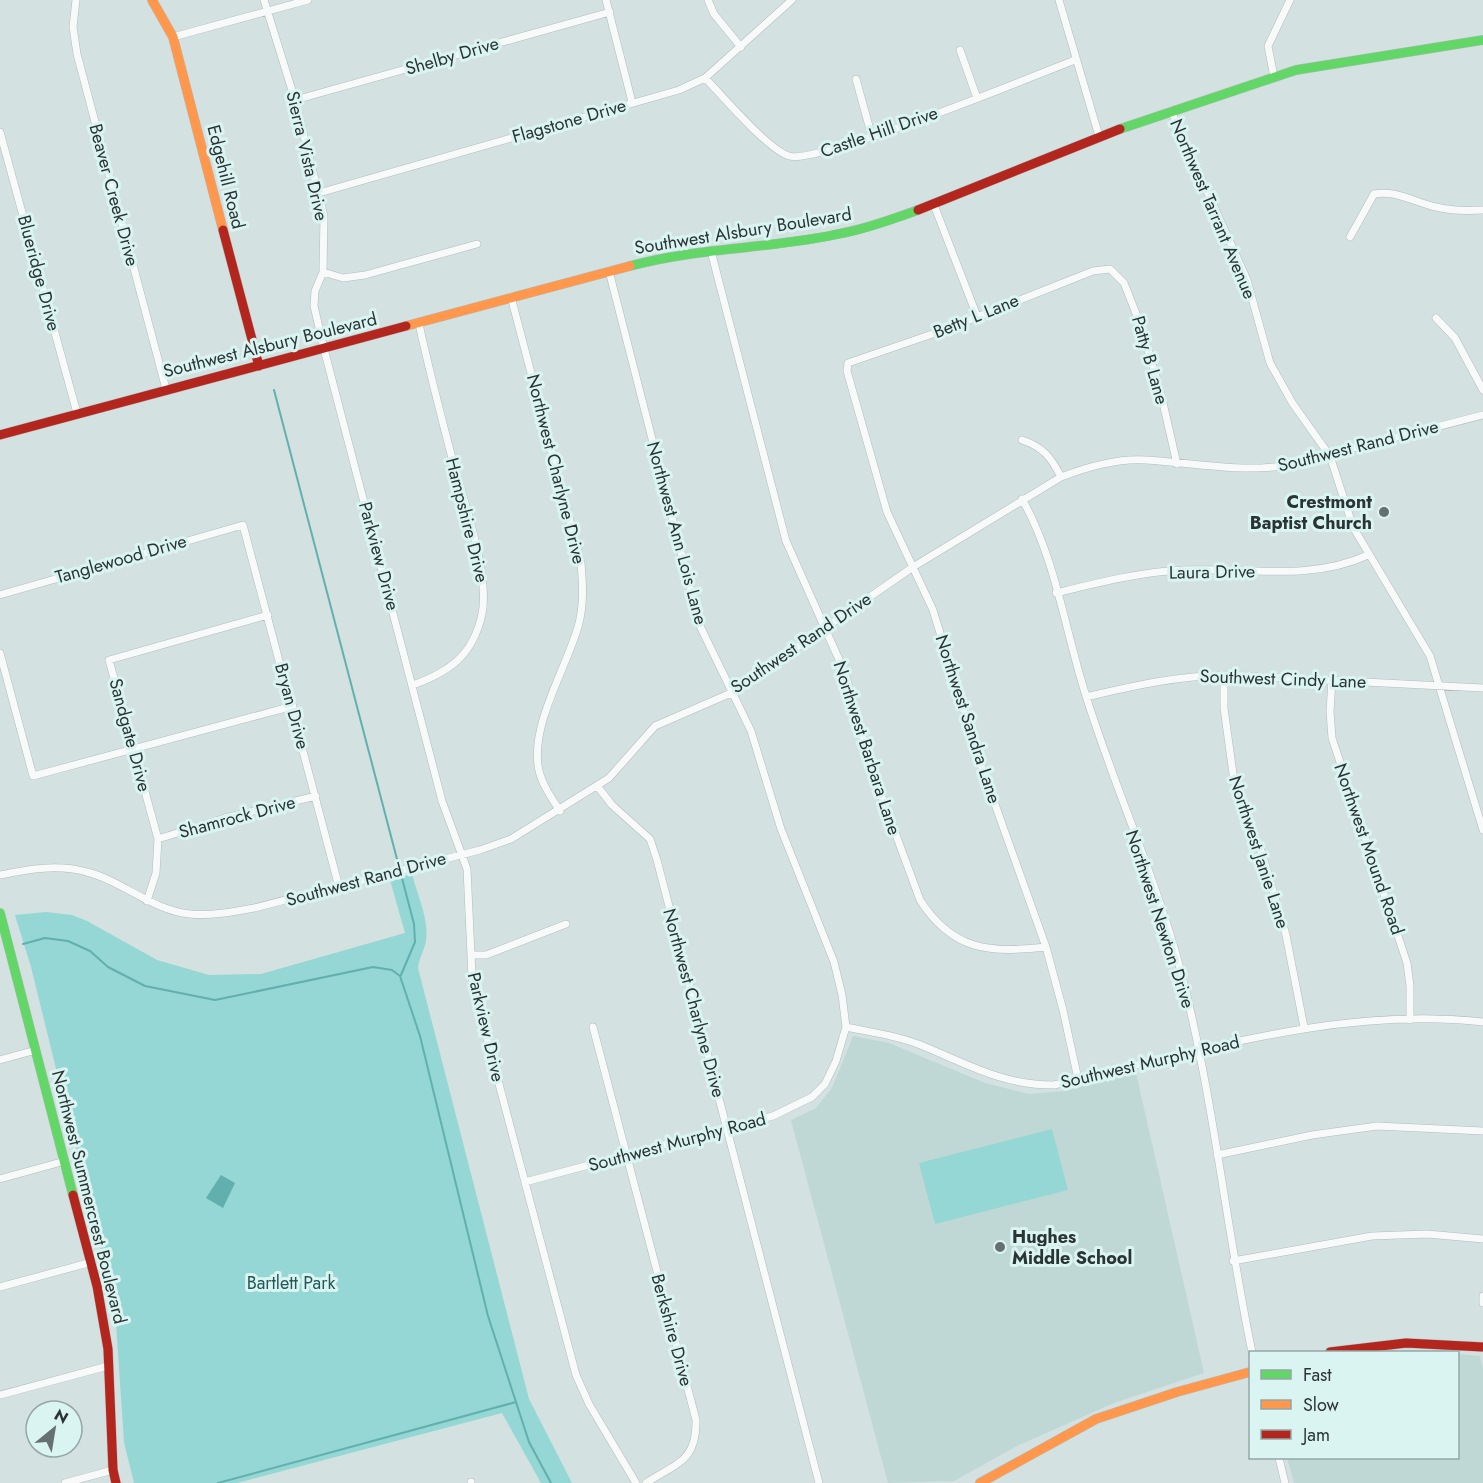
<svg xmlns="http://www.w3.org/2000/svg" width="1483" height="1483" font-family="Jost,sans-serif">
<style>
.built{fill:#bfd8d6}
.green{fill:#94d7d4}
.water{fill:#62b0ae}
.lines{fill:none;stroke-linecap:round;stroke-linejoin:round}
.stream{stroke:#62b0ae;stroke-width:2}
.street-casing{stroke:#b2bcbc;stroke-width:8}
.fast-casing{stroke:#b2bcbc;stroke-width:10}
.slow-casing{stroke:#b2bcbc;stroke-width:10}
.jam-casing{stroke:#b2bcbc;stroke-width:10}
.street{stroke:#f8fafa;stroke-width:7}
.fast{stroke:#63d668;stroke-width:9}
.slow{stroke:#ff974d;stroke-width:9}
.jam{stroke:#b3261e;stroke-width:9}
.poi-dot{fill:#657170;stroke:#daf4f2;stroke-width:2}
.labels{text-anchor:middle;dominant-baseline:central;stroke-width:6;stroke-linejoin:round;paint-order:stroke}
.street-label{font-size:18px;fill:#2a3433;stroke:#daf4f2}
.poi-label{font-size:18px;font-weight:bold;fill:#2a3433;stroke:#daf4f2;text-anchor:end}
.park-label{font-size:18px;fill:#205957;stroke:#daf4f2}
</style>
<rect width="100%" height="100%" fill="#d3e1e0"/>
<!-- built -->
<path class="built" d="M853,1036L889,1043L985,1083L1029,1094L1064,1091L1136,1073L1204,1373L1114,1403L1017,1446L954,1481L888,1483L791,1120L816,1108L832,1088Z
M1458,1354L1480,1356L1483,1368V1483H1294L1287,1458H1458Z"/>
<!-- green -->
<path class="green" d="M412,874C417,894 429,919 426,940C425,949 419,958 418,968L529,1399L572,1483H541L502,1413L237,1483H134L124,1442L115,1308L31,967L15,915L46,912L72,915L87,921L157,960L209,975L261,974L405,933L390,880Z
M1052,1129L1068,1190L935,1224L919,1163Z"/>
<!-- water -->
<path class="water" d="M221,1175L235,1183L223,1208L206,1198Z"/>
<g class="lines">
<!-- stream -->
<path class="stream" d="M274,390L414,924L415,942L401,975
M23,944L45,938L68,941L90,951L108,967L145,986L215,1000L373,967L392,970L400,976L420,1036L488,1316L529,1442L551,1483
M218,1483L516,1402"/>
<defs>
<path id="street" d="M76,0L73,27L77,54L166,389
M264,0L295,100L324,216L323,272L315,291L314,306L324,349L442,801L467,869L472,977L476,997L576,1375L589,1404L636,1483
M606,0L632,102
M708,0L714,14L741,47
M1059,0L1099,136
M173,37L308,0
M960,50L977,98
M1274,77L1268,46L1290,0
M705,78C723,96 767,149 789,156C818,165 1033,76 1075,60
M856,79L872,137
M295,100L610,12
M1171,111L1247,280L1270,363L1293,404L1330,456L1353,527L1430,656L1483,830
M0,132L77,413
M319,193L679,90L705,78L792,0
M934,205L977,316
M1350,237L1374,194C1396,190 1414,202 1436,207C1452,211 1467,211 1483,210
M711,251L786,541L845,673L871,767L920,900C952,950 989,954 1046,947
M323,272L343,278L365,275L477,244
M511,297L581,563C583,585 584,606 578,627C566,668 532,723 538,765C540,782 551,797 560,811
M1436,318L1455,338L1483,390
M1022,440C1043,447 1051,457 1061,477
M1022,499C1056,559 1065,631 1086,696C1117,795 1162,891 1186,992C1215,1111 1227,1233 1252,1352
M1056,593C1097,583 1140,572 1182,570C1245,567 1309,582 1368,555
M0,595L243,525L339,887
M0,653L33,776L293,706
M1224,675V708L1234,781L1250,830L1262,853L1286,935L1304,1027
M1332,679L1330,712L1332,738L1407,963L1410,986V1020
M413,685C451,671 473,655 482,614C490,576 464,501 453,462C441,416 429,370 419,324
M1086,697C1132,686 1177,676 1224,675L1483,688
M598,787L612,805L650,839L657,860L819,1483
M158,839L225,818L316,796
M0,875C29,869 58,864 87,872C123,881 151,910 190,914C211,916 233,912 254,908L480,850L511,839L609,778L655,726L731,693L913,567L1061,477C1087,467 1118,458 1146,460C1195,463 1234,472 1284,466L1483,415
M147,901L156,873L158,839L109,660L268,615
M471,955H486L566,924
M593,1027L696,1420C697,1461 677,1463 646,1483
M846,1027C870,1032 895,1035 918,1044C966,1063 1000,1085 1054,1085C1195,1053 1337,1006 1483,1022
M0,1060L36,1050
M1078,1079L1063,1010L1046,947L976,751L933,610L887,512L847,371L848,363L944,330L1093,271L1110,269L1124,283L1141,326L1161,394L1177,464
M1217,1155L1312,1135L1377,1126L1483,1131
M0,1179L65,1161
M525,1182L773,1116L812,1097L825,1084L836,1061L846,1027L842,995L834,962L781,829L751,731L700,626L609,271
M1233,1261L1372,1236L1427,1234L1483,1239
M0,1287L92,1262
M1483,1296V1303
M0,1395L108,1366
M1279,1458L1285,1483
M65,1483L113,1470
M471,1483V1482"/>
<path id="fast" d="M1120,129L1296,70L1483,40
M630,266C700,247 773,249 843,233C869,228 893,219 918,210
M0,913L73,1195"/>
<path id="slow" d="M152,0L173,37L223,230
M406,326L630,266
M980,1483L1096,1419L1177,1392L1250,1372"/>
<path id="jam" d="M918,210L1120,129
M223,230L259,366
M0,435L406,326
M73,1195L97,1286L108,1349L113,1470L116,1483
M1330,1352L1406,1343L1483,1347"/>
</defs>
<!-- street casing -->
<use href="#street" class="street-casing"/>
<!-- fast casing -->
<use href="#fast" class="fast-casing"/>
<!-- slow casing -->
<use href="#slow" class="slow-casing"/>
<!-- jam casing -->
<use href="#jam" class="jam-casing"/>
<!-- street -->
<use href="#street" class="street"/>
<!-- fast -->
<use href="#fast" class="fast"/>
<!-- slow -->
<use href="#slow" class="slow"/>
<!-- jam -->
<use href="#jam" class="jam"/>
</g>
<!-- markers -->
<g class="poi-dot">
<circle cx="1384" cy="512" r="6"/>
<circle cx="1000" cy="1247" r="6"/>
</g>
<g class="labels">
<!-- street labels -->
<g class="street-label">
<text transform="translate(452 56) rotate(-16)">Shelby Drive</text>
<text transform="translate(569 121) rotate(-16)">Flagstone Drive</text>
<text transform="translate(879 132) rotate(-19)">Castle Hill Drive</text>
<text transform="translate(307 156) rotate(77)">Sierra Vista Drive</text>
<text transform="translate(226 177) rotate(76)">Edgehill Road</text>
<text transform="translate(114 195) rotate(75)">Beaver Creek Drive</text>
<text transform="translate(1213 209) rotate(67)">Northwest Tarrant Avenue</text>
<text transform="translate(743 231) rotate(-9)">Southwest Alsbury Boulevard</text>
<text transform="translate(39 273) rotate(75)">Blueridge Drive</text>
<text transform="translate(976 316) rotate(-22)">Betty L Lane</text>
<text transform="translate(270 345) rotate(-14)">Southwest Alsbury Boulevard</text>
<text transform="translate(1150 360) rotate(74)">Patty B Lane</text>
<text transform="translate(1358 446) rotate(-14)">Southwest Rand Drive</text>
<text transform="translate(556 469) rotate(76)">Northwest Charlyne Drive</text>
<text transform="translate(467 520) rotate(76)">Hampshire Drive</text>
<text transform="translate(677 533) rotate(75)">Northwest Ann Lois Lane</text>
<text transform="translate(379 556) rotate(75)">Parkview Drive</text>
<text transform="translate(121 559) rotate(-16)">Tanglewood Drive</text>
<text transform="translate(1212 572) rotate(-1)">Laura Drive</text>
<text transform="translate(801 643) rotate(-34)">Southwest Rand Drive</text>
<text transform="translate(1283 679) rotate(2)">Southwest Cindy Lane</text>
<text transform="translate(292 706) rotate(75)">Bryan Drive</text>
<text transform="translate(968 719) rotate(72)">Northwest Sandra Lane</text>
<text transform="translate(130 735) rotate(75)">Sandgate Drive</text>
<text transform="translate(867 748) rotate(72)">Northwest Barbara Lane</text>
<text transform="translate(237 817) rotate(-15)">Shamrock Drive</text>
<text transform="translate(1369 849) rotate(71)">Northwest Mound Road</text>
<text transform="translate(1259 852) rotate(72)">Northwest Janie Lane</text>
<text transform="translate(366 879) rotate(-15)">Southwest Rand Drive</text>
<text transform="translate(1160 919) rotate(72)">Northwest Newton Drive</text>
<text transform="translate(694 1003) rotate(75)">Northwest Charlyne Drive</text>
<text transform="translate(486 1027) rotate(77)">Parkview Drive</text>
<text transform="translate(1150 1062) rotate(-13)">Southwest Murphy Road</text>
<text transform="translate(677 1142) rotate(-15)">Southwest Murphy Road</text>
<text transform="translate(89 1197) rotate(76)">Northwest Summercrest Boulevard</text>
<text transform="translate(672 1330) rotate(75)">Berkshire Drive</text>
</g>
<!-- poi labels -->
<g class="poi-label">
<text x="1372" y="502">Crestmont<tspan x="1372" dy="21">Baptist Church</tspan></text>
<text x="1012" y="1237" text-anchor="start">Hughes<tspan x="1012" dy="21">Middle School</tspan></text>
</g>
<!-- park labels -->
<g class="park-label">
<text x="291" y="1283">Bartlett Park</text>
</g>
</g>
<!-- legend -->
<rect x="1249" y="1351" width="210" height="108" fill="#daf4f2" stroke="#94a7a6" stroke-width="1.5"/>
<rect x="1261" y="1370" width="30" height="9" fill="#63d668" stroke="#94a7a6" stroke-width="1.5"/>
<text x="1303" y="1381" font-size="18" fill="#2a3433">Fast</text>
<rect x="1261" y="1400" width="30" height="9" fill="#ff974d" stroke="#94a7a6" stroke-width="1.5"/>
<text x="1303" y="1411" font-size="18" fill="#2a3433">Slow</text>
<rect x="1261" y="1430" width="30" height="9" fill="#b3261e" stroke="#94a7a6" stroke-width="1.5"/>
<text x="1303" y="1441" font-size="18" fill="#2a3433">Jam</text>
<!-- north arrow -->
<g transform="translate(54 1429) rotate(30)"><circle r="28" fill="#daf4f2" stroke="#94a7a6" stroke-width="1.5"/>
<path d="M0-4.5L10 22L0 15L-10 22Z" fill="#657170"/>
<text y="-9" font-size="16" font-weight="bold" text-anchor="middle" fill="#2a3433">N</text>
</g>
</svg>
